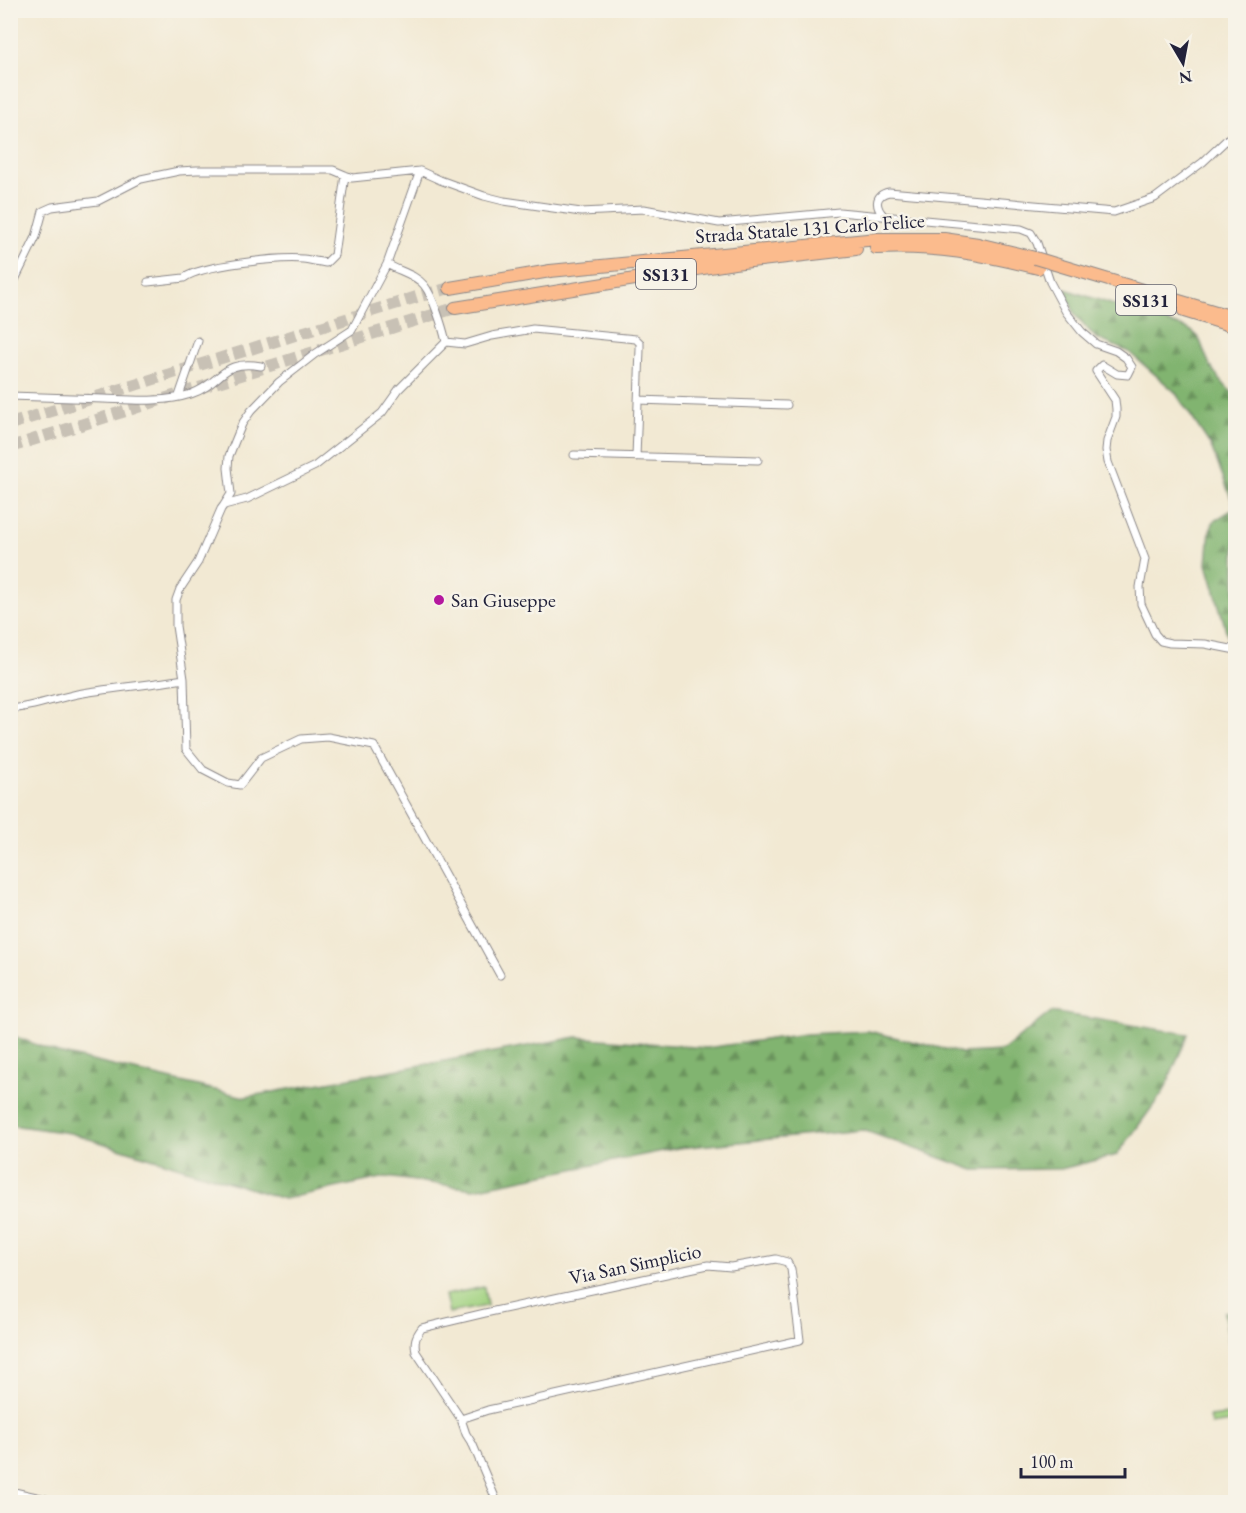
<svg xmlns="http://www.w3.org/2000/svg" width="1246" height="1513" font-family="'EB Garamond',serif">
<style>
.grass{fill:#a2d281;stroke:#627a5e;stroke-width:1.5}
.forest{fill:url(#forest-firs);stroke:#526b55;stroke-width:1.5}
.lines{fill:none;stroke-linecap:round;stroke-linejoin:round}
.trunk-tunnel{stroke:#c8c1b5;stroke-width:12;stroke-dasharray:12 6;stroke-linecap:butt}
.minor-casing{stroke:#8a8687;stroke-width:9}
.trunk-casing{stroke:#8a8687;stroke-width:14}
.minor{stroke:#fff;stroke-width:7}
.trunk{stroke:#fbbb8d;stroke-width:12}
.trunk-bridge-casing{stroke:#8a8687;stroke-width:14;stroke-linecap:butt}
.trunk-bridge{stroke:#fbbb8d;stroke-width:12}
.poi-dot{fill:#b5179e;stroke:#f7f3e8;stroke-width:2}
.labels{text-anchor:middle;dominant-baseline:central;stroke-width:5;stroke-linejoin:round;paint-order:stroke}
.shield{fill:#f7f3e8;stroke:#62616f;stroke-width:1.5}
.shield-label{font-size:18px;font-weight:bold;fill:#22223b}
.street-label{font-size:20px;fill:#22223b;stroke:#f7f3e8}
.poi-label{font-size:20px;fill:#22223b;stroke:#f7f3e8;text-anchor:start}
</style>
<defs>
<pattern id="forest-firs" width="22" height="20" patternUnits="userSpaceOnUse" patternTransform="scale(1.5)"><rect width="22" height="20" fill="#81b46f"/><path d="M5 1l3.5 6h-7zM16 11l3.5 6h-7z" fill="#69925c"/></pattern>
</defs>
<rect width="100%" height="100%" fill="#f7f3e8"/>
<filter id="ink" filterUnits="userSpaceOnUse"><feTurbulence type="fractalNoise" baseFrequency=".0167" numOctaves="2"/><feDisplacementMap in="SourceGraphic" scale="12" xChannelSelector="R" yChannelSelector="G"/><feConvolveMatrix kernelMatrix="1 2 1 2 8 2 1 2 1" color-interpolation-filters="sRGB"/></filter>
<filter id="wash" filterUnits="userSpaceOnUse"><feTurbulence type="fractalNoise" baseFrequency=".008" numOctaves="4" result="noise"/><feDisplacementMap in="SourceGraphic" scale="24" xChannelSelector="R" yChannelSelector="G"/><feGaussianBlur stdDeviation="1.35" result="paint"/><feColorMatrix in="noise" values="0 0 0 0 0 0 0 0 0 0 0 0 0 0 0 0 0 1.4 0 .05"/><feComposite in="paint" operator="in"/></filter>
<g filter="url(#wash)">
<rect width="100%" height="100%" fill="#f2e9d3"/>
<!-- grass -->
<path class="grass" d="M484,1287L487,1306L449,1313L445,1295Z
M1230,1415V1422L1211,1425L1209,1417Z"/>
<!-- forest -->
<path class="forest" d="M1065,289L1188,329C1202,337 1200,343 1206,356C1211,370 1224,386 1235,395V643L1228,637L1207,564L1210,530L1214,521L1235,508L1211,446L1175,392L1129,352L1096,338L1075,315Z
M1051,1012L1188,1034L1164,1091L1117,1155L1061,1169L974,1170L863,1130L678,1148L474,1189L386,1177L284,1199L70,1133L11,1125V1035L58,1053L245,1097L577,1037L706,1048L806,1034L868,1031L962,1053L1002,1051Z
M1235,1310H1236L1235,1377L1224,1312Z"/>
</g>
<g filter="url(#ink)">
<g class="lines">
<!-- trunk-tunnel -->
<path class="trunk-tunnel" d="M10,424L420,296L450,288
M10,447L455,308"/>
<defs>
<path id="minor" d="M420,171L440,180L484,196L504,201L581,212L644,209L719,223L839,212L1021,229L1031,233L1037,243L1050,282L1066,312L1082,332L1096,344L1116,351L1126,358L1132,367L1128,375L1117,374L1102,365L1096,371L1115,400L1116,409V417L1107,441L1106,450L1108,462L1145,559L1140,587L1141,604L1155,634L1161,641L1170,643L1205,644L1236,650
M884,216C875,207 874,195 889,192L1114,212L1155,198L1203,162L1236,131
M387,264C398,271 415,274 424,285C433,296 443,328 446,342L399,389L382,413L315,466L247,499L224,505L221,509L198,562L180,589L176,600V626L184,679L186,749L203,770L228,783L240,785L261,758L301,739L328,737L374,746L500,975
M148,282L184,278C201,265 280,257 303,259C311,260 319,262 326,263L334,255L345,175
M10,290L36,237L43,211L52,207L98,201L141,179L179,171L197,170H333L352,178L420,171
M446,342L465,344L492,336L533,329L636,339L640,343V349L636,457
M10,396C41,397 72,398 103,399C133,400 163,403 191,394C223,383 220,359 261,366
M179,396L198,341
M638,400L787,405
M574,455L758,460
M224,505L231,494L228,468L229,456L242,424L251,411L279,382L315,354L352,330L387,264L420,171
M10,709C35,707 59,697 83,693C116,687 150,685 184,679
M461,1419L488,1410L800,1340L791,1269L787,1262L776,1259L731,1267L708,1265L485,1313L422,1328C415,1337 414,1342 416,1352L461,1419L466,1434L473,1445L497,1502
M10,1491L58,1502"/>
<path id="trunk" d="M876,248C934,245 982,254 1038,268
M1055,264L1236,318
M450,288L550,271L877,239H944L978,244L1035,258
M455,308L734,263L856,249
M1184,311L1236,327"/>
</defs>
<!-- minor casing -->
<use href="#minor" class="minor-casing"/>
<!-- trunk casing -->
<use href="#trunk" class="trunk-casing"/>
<!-- minor -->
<use href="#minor" class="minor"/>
<!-- trunk -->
<use href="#trunk" class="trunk"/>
<defs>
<path id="trunk-bridge" d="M1035,258L1055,264"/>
</defs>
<!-- trunk-bridge casing -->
<use href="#trunk-bridge" class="trunk-bridge-casing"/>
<!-- trunk-bridge -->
<use href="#trunk-bridge" class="trunk-bridge"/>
</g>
</g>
<!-- markers -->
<circle class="poi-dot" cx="439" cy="600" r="6"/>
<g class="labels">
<!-- shield labels -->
<g class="shield">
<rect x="636" y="259" width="60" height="30" rx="4.5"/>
<rect x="1116" y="285" width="60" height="30" rx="4.5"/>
</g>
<g class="shield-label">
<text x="666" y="274">SS131</text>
<text x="1146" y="300">SS131</text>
</g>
<!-- street labels -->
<g class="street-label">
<text transform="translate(810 228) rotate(-4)">Strada Statale 131 Carlo Felice</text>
<text transform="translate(635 1264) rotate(-12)">Via San Simplicio</text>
</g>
<!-- poi labels -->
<g class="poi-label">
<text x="451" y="600">San Giuseppe</text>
</g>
</g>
<!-- margin -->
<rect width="1246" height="1513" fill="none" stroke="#f7f3e8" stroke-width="36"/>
<!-- north arrow -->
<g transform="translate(1183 63) rotate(170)" stroke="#f7f3e8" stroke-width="4.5" paint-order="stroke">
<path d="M0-4.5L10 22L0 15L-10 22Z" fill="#22223b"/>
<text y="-9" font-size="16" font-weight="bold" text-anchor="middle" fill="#22223b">N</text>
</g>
<!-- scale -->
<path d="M1021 1468v9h104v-9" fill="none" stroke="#22223b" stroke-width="3"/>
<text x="1030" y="1468" font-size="18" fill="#22223b" stroke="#f7f3e8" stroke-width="4.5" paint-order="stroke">100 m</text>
</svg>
